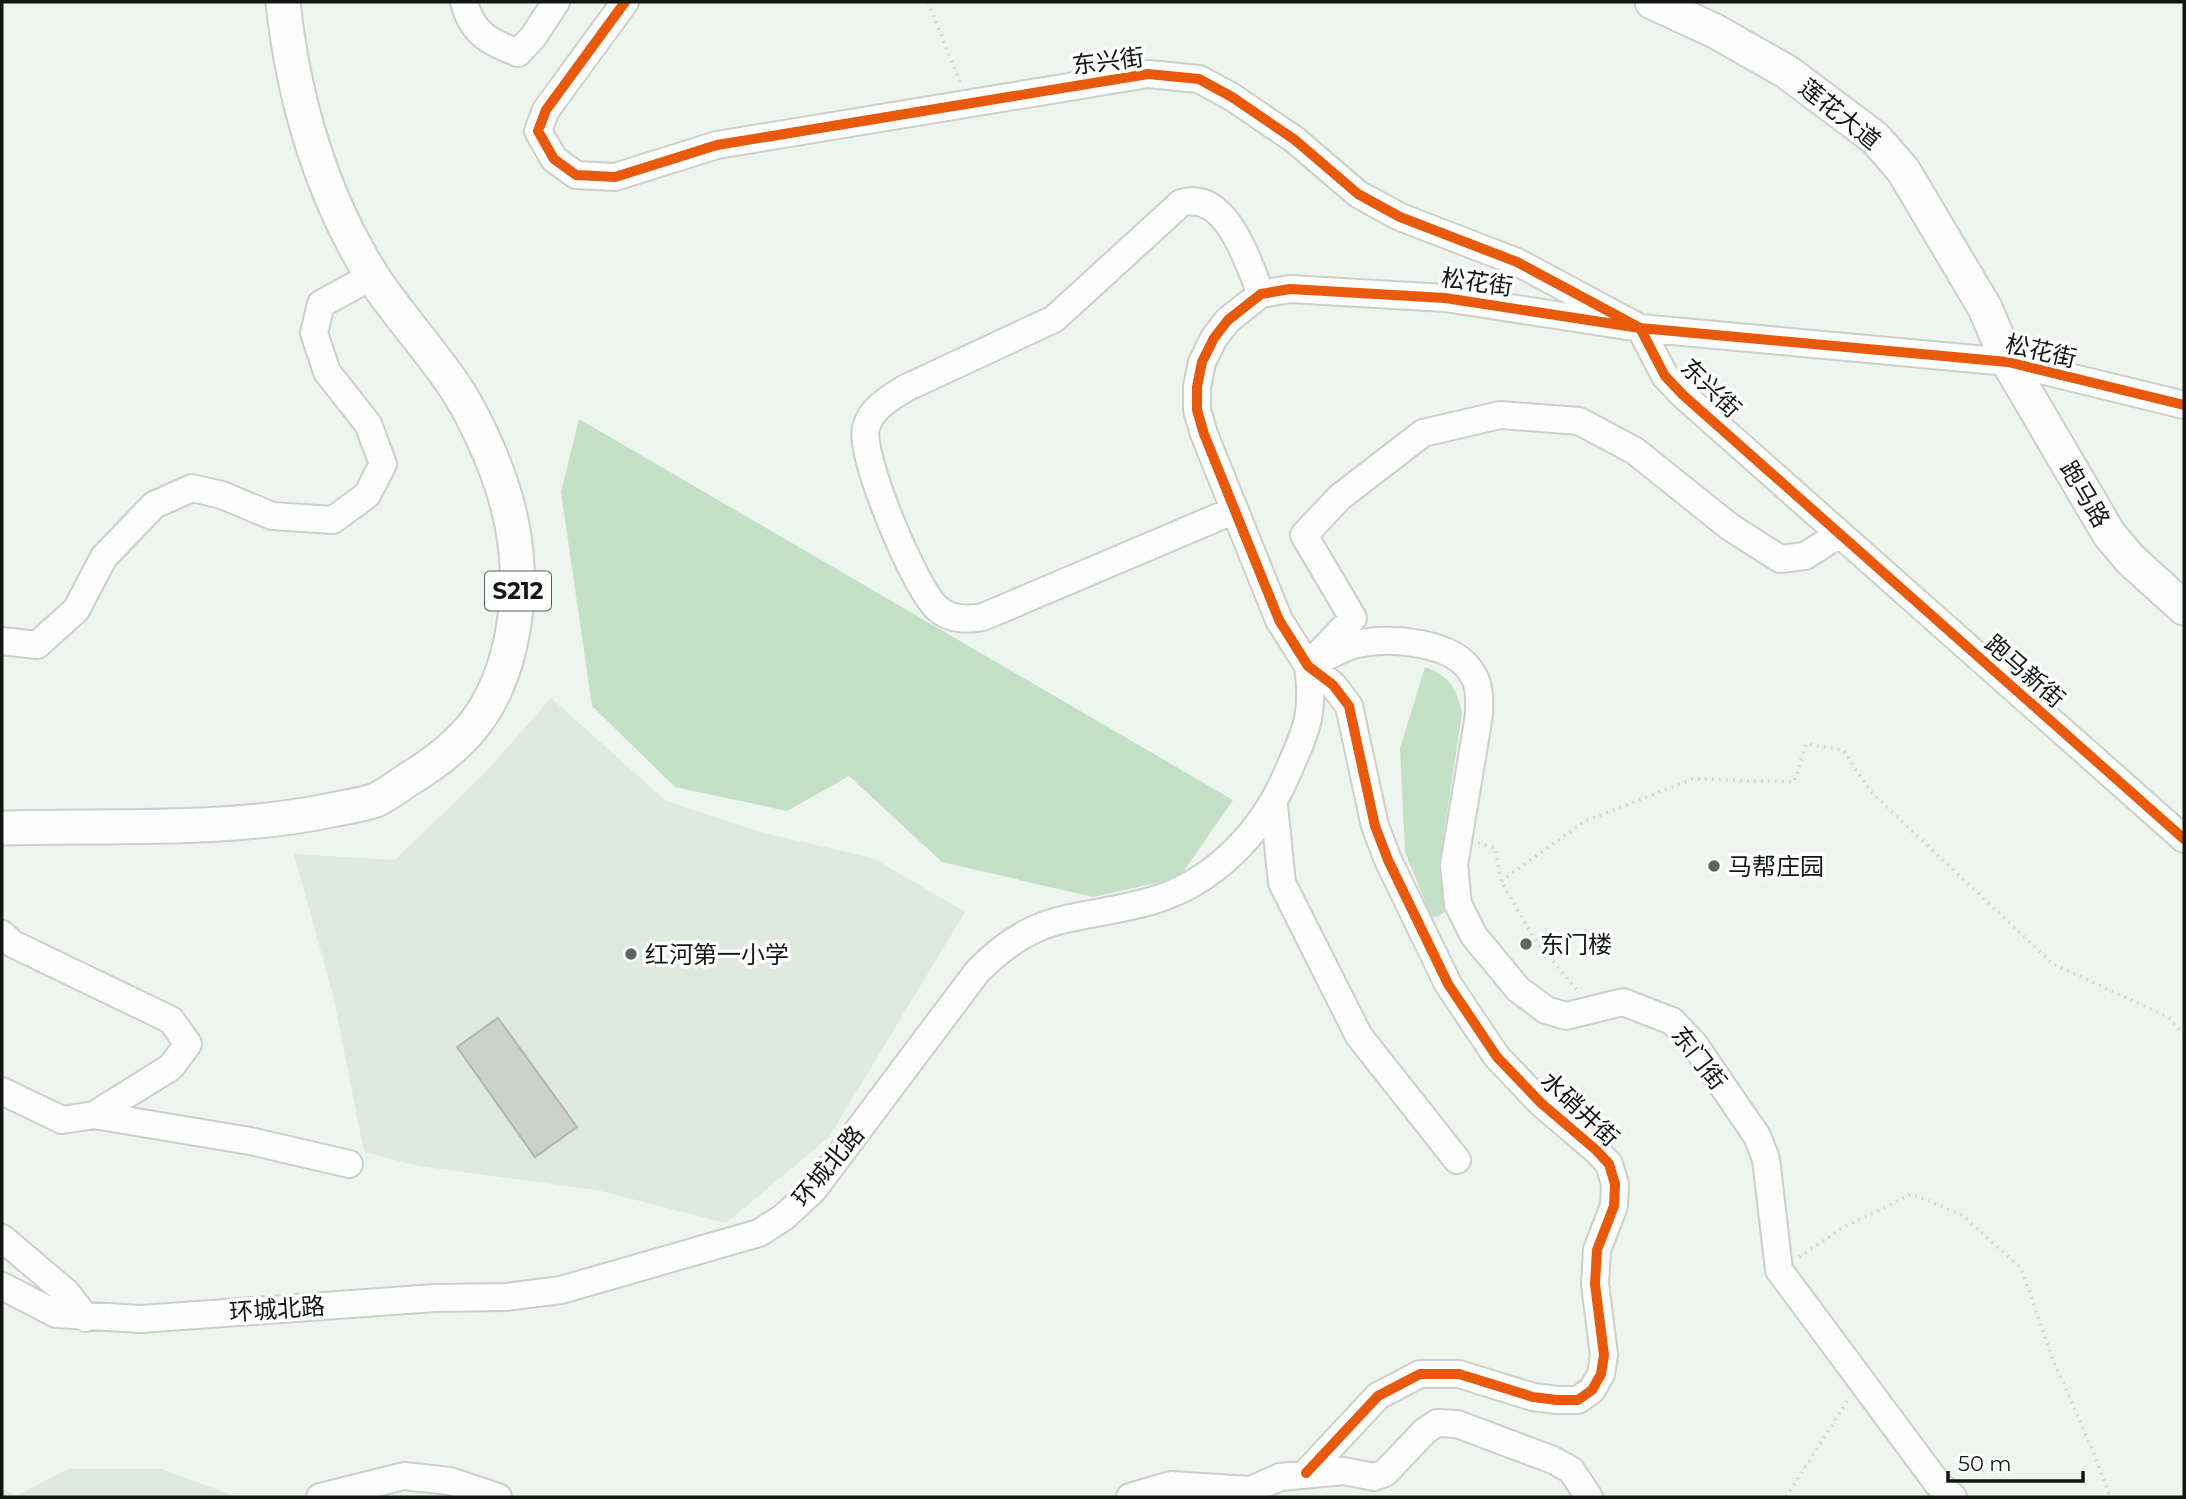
<svg xmlns="http://www.w3.org/2000/svg" width="2186" height="1499" font-family="Montserrat,'Noto Sans SC',sans-serif">
<style>
.built{fill:#dee9df}
.green{fill:#c4e1c7}
.building{fill:#ccd1cc;stroke:#b0b5b0;stroke-width:2}
.lines{fill:none;stroke-linecap:round;stroke-linejoin:round}
.minor-casing{stroke:#cbd0cb;stroke-width:30}
.major-casing{stroke:#cbd0cb;stroke-width:37}
.path{stroke:#d5d7d5;stroke-width:3.5;stroke-dasharray:2 5;stroke-linecap:butt}
.minor{stroke:#fcfdfc;stroke-width:26}
.major{stroke:#fcfdfc;stroke-width:33}
.cycleway-casing{stroke:#fff;stroke-width:15}
.cycleway{stroke:#e8590c;stroke-width:10}
.poi-dot{fill:#606460;stroke:#fff;stroke-width:2.5}
.labels{text-anchor:middle;dominant-baseline:central;stroke-width:7;stroke-linejoin:round;paint-order:stroke}
.shield{fill:#fff;stroke:#5a5d5a;stroke-width:2}
.shield-label{font-size:23px;font-weight:bold;fill:#131714}
.street-label{font-size:24px;fill:#131714;stroke:#fff}
.poi-label{font-size:24px;fill:#131714;stroke:#fff;text-anchor:start}
</style>
<rect width="100%" height="100%" fill="#eef4ee"/>
<!-- built -->
<path class="built" d="M551,698L666,801L764,833L873,858L965,912L829,1137L726,1223L597,1190L419,1166L364,1152L333,995L294,854L395,860L484,774Z
M68,1469H162L237,1497H2V1489L16,1496Z"/>
<!-- green -->
<path class="green" d="M579,419L1233,800L1179,878L1093,897L942,862L849,776L787,811L675,787L592,706L561,492Z
M1425,667C1450,677 1456,687 1462,713L1439,866L1446,911L1437,917L1431,916L1405,852L1400,748Z"/>
<!-- building -->
<path class="building" d="M498,1018L577,1127L535,1157L457,1047Z"/>
<g class="lines">
<defs>
<path id="minor" d="M464,2C472,33 489,42 518,53L533,37L556,2
M625,2L546,110L538,131L554,159L576,175L615,177L717,145L1148,74L1199,79L1232,97L1295,140L1358,194L1400,217L1517,262L1640,328L1665,376L1683,395L2184,839
M1235,510L983,617C967,620 951,620 938,609C915,590 859,455 866,428C871,408 890,398 906,388L1054,319L1181,203C1227,189 1248,263 1261,294
M2,641L37,645L76,610L104,557L154,505L192,488L222,495L272,516L333,520L367,495L383,464L368,424L327,372L314,333L321,304L372,276
M1316,657L1353,618L1304,535L1340,497L1423,433L1500,415L1579,421L1635,451L1730,527L1780,559L1805,556L1838,535
M1308,666C1323,659 1341,648 1357,644C1390,637 1453,641 1472,673C1481,687 1479,699 1479,715L1454,865L1458,904L1474,936L1518,989L1546,1010L1566,1016L1623,1002L1672,1021L1694,1044L1757,1136L1766,1159L1779,1270L1938,1484L1953,1497
M1274,805L1282,883L1359,1036L1457,1160
M2,934L13,944L171,1020L188,1044L171,1067L94,1115L62,1120L2,1091
M94,1115L250,1141L349,1164
M2,1238L67,1293L86,1318
M2,1286L56,1314L141,1319L435,1298L506,1297L561,1290L759,1233L784,1217L814,1189L977,972C1038,909 1076,922 1151,901C1214,883 1262,832 1287,774C1306,731 1315,714 1308,666
M1306,1473L1378,1396L1420,1374H1459L1533,1397L1557,1400H1578L1592,1390L1601,1374L1604,1355L1595,1284L1597,1250L1614,1206L1615,1184L1609,1164L1596,1150L1541,1103L1497,1057L1448,984L1388,860L1375,826L1349,706L1333,685L1308,666L1279,620L1204,434L1197,410V387L1202,362L1214,338L1228,320L1261,294L1290,289L1445,298L1640,328L2008,362L2184,405
M320,1497L404,1476L450,1481L498,1497
M1130,1497L1171,1485L1250,1490
M1235,1497L1280,1477L1344,1471L1374,1477L1385,1473L1425,1431L1437,1423L1457,1424L1553,1460L1571,1470L1589,1497"/>
<path id="major" d="M1652,2L1715,31L1787,72L1875,138L1903,170L1985,308L2008,362L2109,534L2130,559L2184,608
M2,828C107,825 229,832 331,810C345,807 362,805 376,800C387,795 398,786 409,779C465,745 495,710 510,645C529,561 510,489 471,414C447,367 402,322 373,277C321,195 293,97 283,2"/>
</defs>
<!-- minor casing -->
<use href="#minor" class="minor-casing"/>
<!-- major casing -->
<use href="#major" class="major-casing"/>
<!-- path -->
<path class="path" d="M928,2L961,85
M1478,843L1495,848L1501,881L1533,937L1577,990
M1501,881L1585,821L1693,779L1794,782L1806,744L1843,750L1871,792L2053,964L2168,1017L2184,1034
M1799,1257L1844,1227L1912,1194L1962,1215L2021,1268L2053,1360L2093,1451L2110,1497
M1786,1497L1848,1400"/>
<!-- minor -->
<use href="#minor" class="minor"/>
<!-- major -->
<use href="#major" class="major"/>
<defs>
<path id="cycleway" d="M625,2L546,110L538,131L554,159L576,175L615,177L717,145L1148,74L1199,79L1232,97L1295,140L1358,194L1400,217L1517,262L1640,328L1665,376L1683,395L2184,839
M1306,1473L1378,1396L1420,1374H1459L1533,1397L1557,1400H1578L1592,1390L1601,1374L1604,1355L1595,1284L1597,1250L1614,1206L1615,1184L1609,1164L1596,1150L1541,1103L1497,1057L1448,984L1388,860L1375,826L1349,706L1333,685L1308,666L1279,620L1204,434L1197,410V387L1202,362L1214,338L1228,320L1261,294L1290,289L1445,298L1640,328L2008,362L2184,405"/>
</defs>
<!-- cycleway casing -->
<use href="#cycleway" class="cycleway-casing"/>
<!-- cycleway -->
<use href="#cycleway" class="cycleway"/>
</g>
<!-- markers -->
<g class="poi-dot">
<circle cx="1714" cy="866" r="7"/>
<circle cx="1526" cy="944" r="7"/>
<circle cx="631" cy="954" r="7"/>
</g>
<g class="labels">
<!-- shield labels -->
<rect class="shield" x="485" y="571.5" width="66" height="39" rx="5"/>
<g class="shield-label">
<text x="518" y="591">S212</text>
</g>
<!-- street labels -->
<g class="street-label">
<text transform="translate(1108 61) rotate(-7)">东兴街</text>
<text transform="translate(1840 114) rotate(39)">莲花大道</text>
<text transform="translate(1477 282) rotate(8)">松花街</text>
<text transform="translate(2041 351) rotate(13)">松花街</text>
<text transform="translate(1711 388) rotate(44)">东兴街</text>
<text transform="translate(2085 494) rotate(59)">跑马路</text>
<text transform="translate(2025 671) rotate(41)">跑马新街</text>
<text transform="translate(1699 1058) rotate(52)">东门街</text>
<text transform="translate(1580 1109) rotate(43)">水硝井街</text>
<text transform="translate(828 1166) rotate(-50)">环城北路</text>
<text transform="translate(277 1309) rotate(-4)">环城北路</text>
</g>
<!-- poi labels -->
<g class="poi-label">
<text x="1728" y="866">马帮庄园</text>
<text x="1540" y="944">东门楼</text>
<text x="645" y="954">红河第一小学</text>
</g>
</g>
<!-- border -->
<rect width="2186" height="1499" fill="none" stroke="#131714" stroke-width="7"/>
<!-- scale -->
<path d="M1948 1471v10h135v-10" fill="none" stroke="#131714" stroke-width="3.5"/>
<text x="1958" y="1471" font-size="21" fill="#131714" stroke="#ffffff" stroke-width="5" paint-order="stroke">50 m</text>
</svg>
